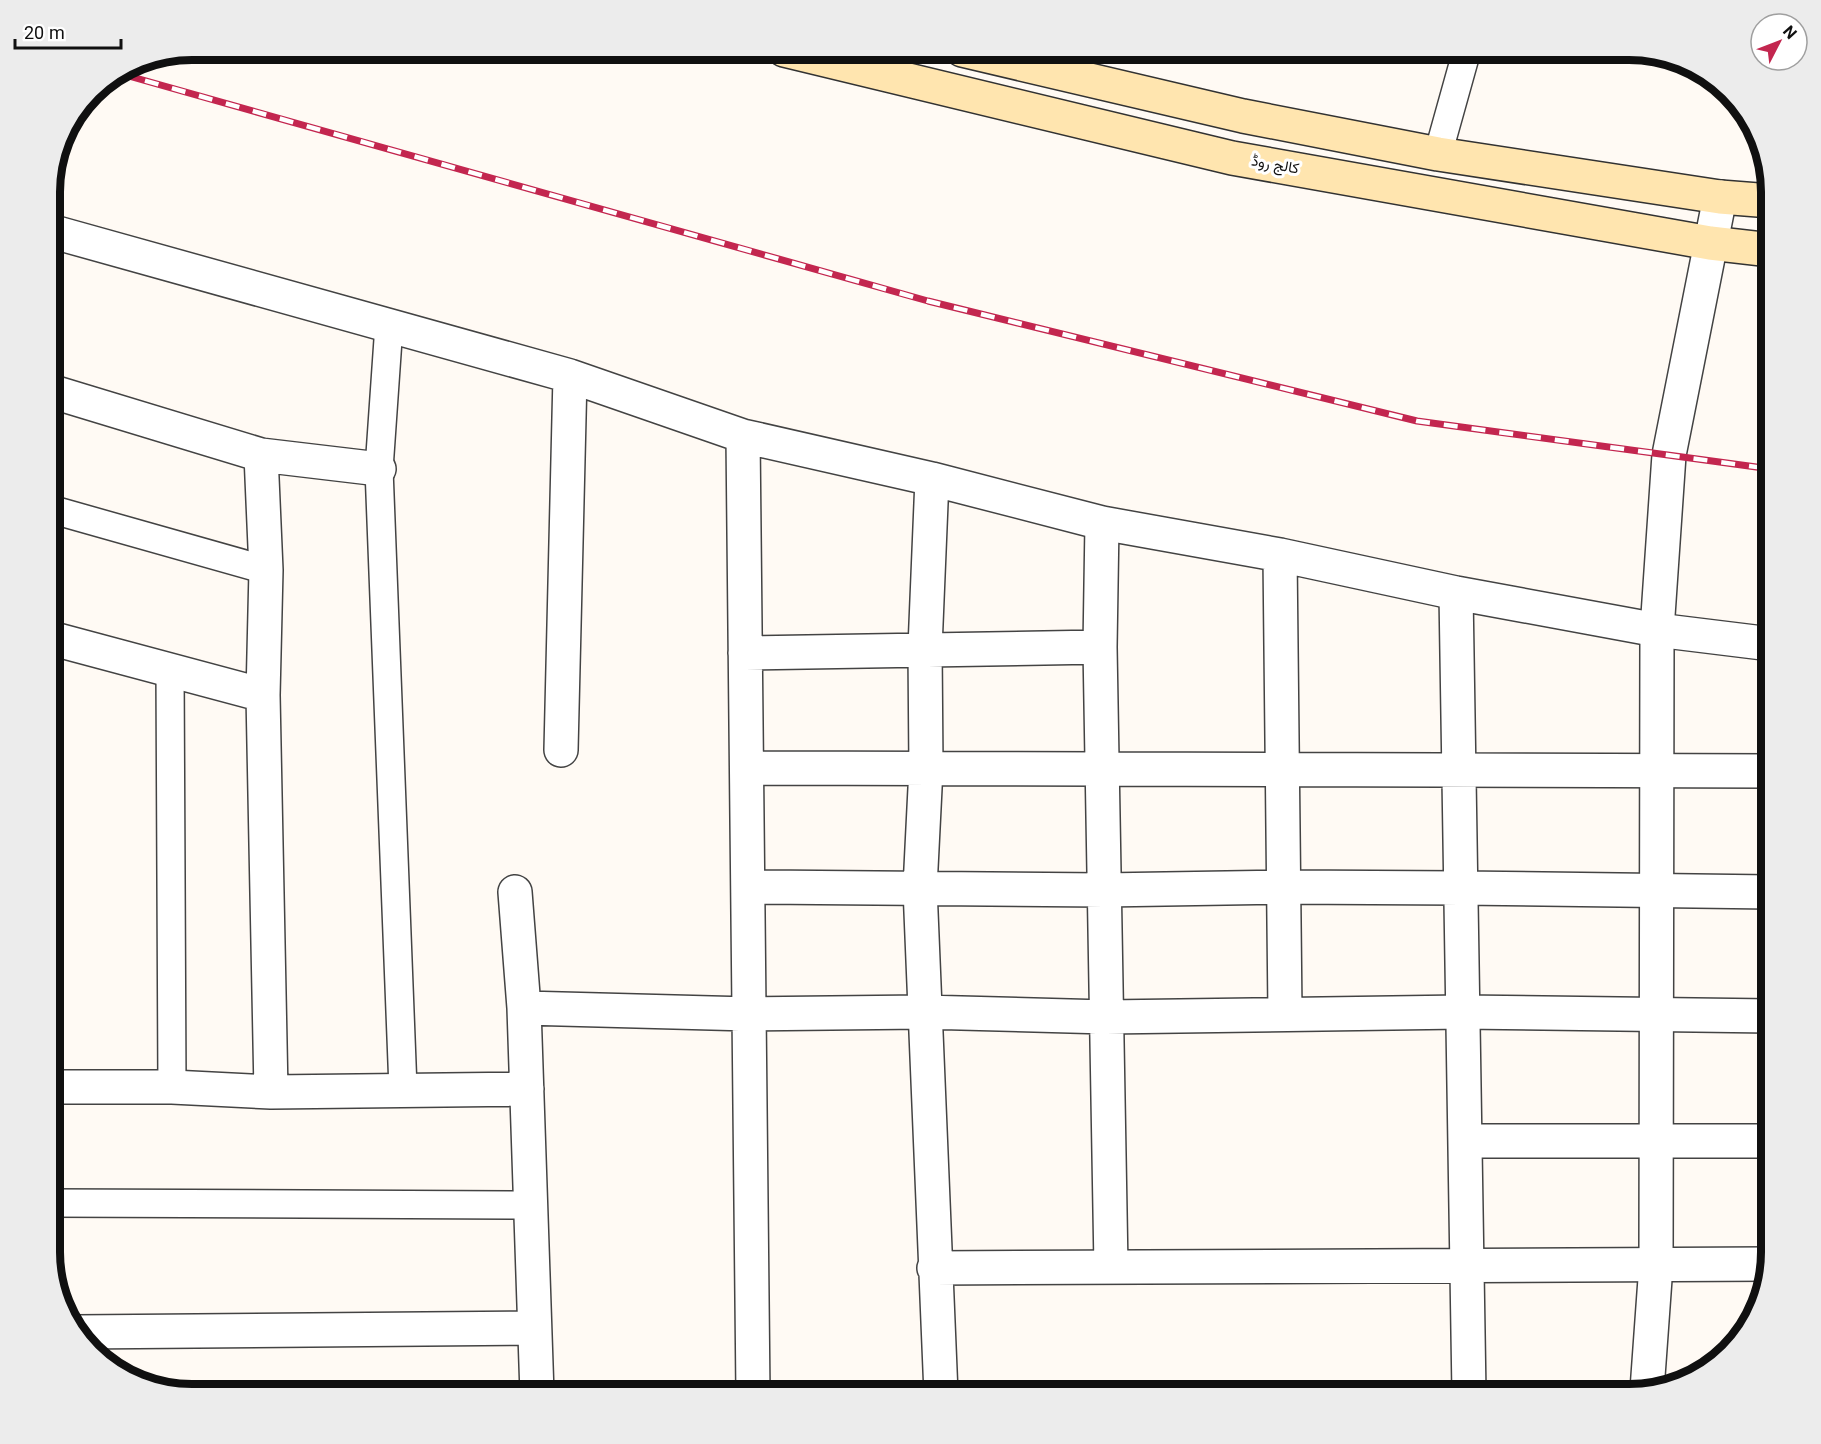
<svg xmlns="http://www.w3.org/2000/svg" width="1821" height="1444" font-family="Georgia,Vazirmatn,serif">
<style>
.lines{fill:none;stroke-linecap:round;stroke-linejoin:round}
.pedestrian-casing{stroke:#434343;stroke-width:30}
.minor-casing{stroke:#434343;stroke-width:36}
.tertiary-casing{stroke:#434343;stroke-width:36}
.secondary-casing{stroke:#323232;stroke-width:36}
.pedestrian{stroke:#fff;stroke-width:27}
.minor{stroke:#fff;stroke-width:33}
.tertiary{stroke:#fff;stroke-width:33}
.secondary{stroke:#ffe5af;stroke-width:33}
.rail-casing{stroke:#c3264f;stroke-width:7}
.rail{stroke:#fff;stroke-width:4.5;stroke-dasharray:14;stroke-linecap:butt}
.labels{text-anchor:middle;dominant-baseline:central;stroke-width:6;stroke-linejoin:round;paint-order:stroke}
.street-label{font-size:15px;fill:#101010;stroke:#fff}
.rim{fill:none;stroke:#101010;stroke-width:8}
</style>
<rect width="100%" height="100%" fill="#fffaf4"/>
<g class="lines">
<defs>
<path id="pedestrian" d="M1438,154L1467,50
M389,325L379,469L403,1089
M50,509L266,570
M170,668L172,1087
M50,1203L530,1205"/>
<path id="minor" d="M50,231L570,376L743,436L932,479L1102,523L1280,555L1456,593L1657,630L1771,644
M50,391L261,455L379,469
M743,436L753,1394
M261,455L266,570L263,695L271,1092
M932,479L925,648L926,768L920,888L941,1394
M1102,523L1100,647L1111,1267
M1280,555L1285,1013
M1456,593L1469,1394
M50,638L263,695
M745,653L1100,647
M561,750L570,376
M747,768L1771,771
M748,887L1104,890L1284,887L1461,888L1771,892
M515,892L524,1008L537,1394
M524,1008L749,1014L923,1012L1106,1017L1462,1012L1771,1016
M50,1087H172L271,1092L527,1089
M1465,1141H1771
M934,1268L1770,1264
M77,1332L534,1328"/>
<path id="tertiary" d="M1647,1390L1656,1265L1657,630L1669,455L1720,197"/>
<path id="secondary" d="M784,50L1232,158L1710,243L1771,250
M962,50L1243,116L1438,154L1720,197L1771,201"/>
</defs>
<!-- pedestrian casing -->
<use href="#pedestrian" class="pedestrian-casing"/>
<!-- minor casing -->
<use href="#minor" class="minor-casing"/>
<!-- tertiary casing -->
<use href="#tertiary" class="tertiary-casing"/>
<!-- secondary casing -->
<use href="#secondary" class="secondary-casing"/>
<!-- pedestrian -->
<use href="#pedestrian" class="pedestrian"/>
<!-- minor -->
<use href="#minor" class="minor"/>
<!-- tertiary -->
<use href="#tertiary" class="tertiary"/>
<!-- secondary -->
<use href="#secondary" class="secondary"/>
<defs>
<path id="rail" d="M118,73L928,301L1417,421L1771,469"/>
</defs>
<!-- rail casing -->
<use href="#rail" class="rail-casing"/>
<!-- rail -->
<use href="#rail" class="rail"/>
</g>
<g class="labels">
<!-- street labels -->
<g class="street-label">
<text transform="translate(1275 166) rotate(10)">کالج روڈ</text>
</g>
</g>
<!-- crop -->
<path d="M0 0H1821V1444H0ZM192 60H1629A132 132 0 0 1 1761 192V1252A132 132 0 0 1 1629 1384H192A132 132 0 0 1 60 1252V192A132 132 0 0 1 192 60Z" fill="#ececec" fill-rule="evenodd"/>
<path class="rim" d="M192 60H1629A132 132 0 0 1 1761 192V1252A132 132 0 0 1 1629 1384H192A132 132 0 0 1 60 1252V192A132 132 0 0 1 192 60Z"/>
<!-- north arrow -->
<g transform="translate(1779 42) rotate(48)"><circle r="28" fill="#ffffff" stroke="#9f9f9f" stroke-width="1.5"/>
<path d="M0-4.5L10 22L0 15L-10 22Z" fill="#c3264f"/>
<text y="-9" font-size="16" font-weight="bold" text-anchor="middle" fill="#101010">N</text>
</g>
<!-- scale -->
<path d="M15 39v9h106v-9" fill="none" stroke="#101010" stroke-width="3"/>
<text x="24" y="39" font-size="18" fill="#101010" stroke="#ffffff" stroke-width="4.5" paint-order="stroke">20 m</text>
</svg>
